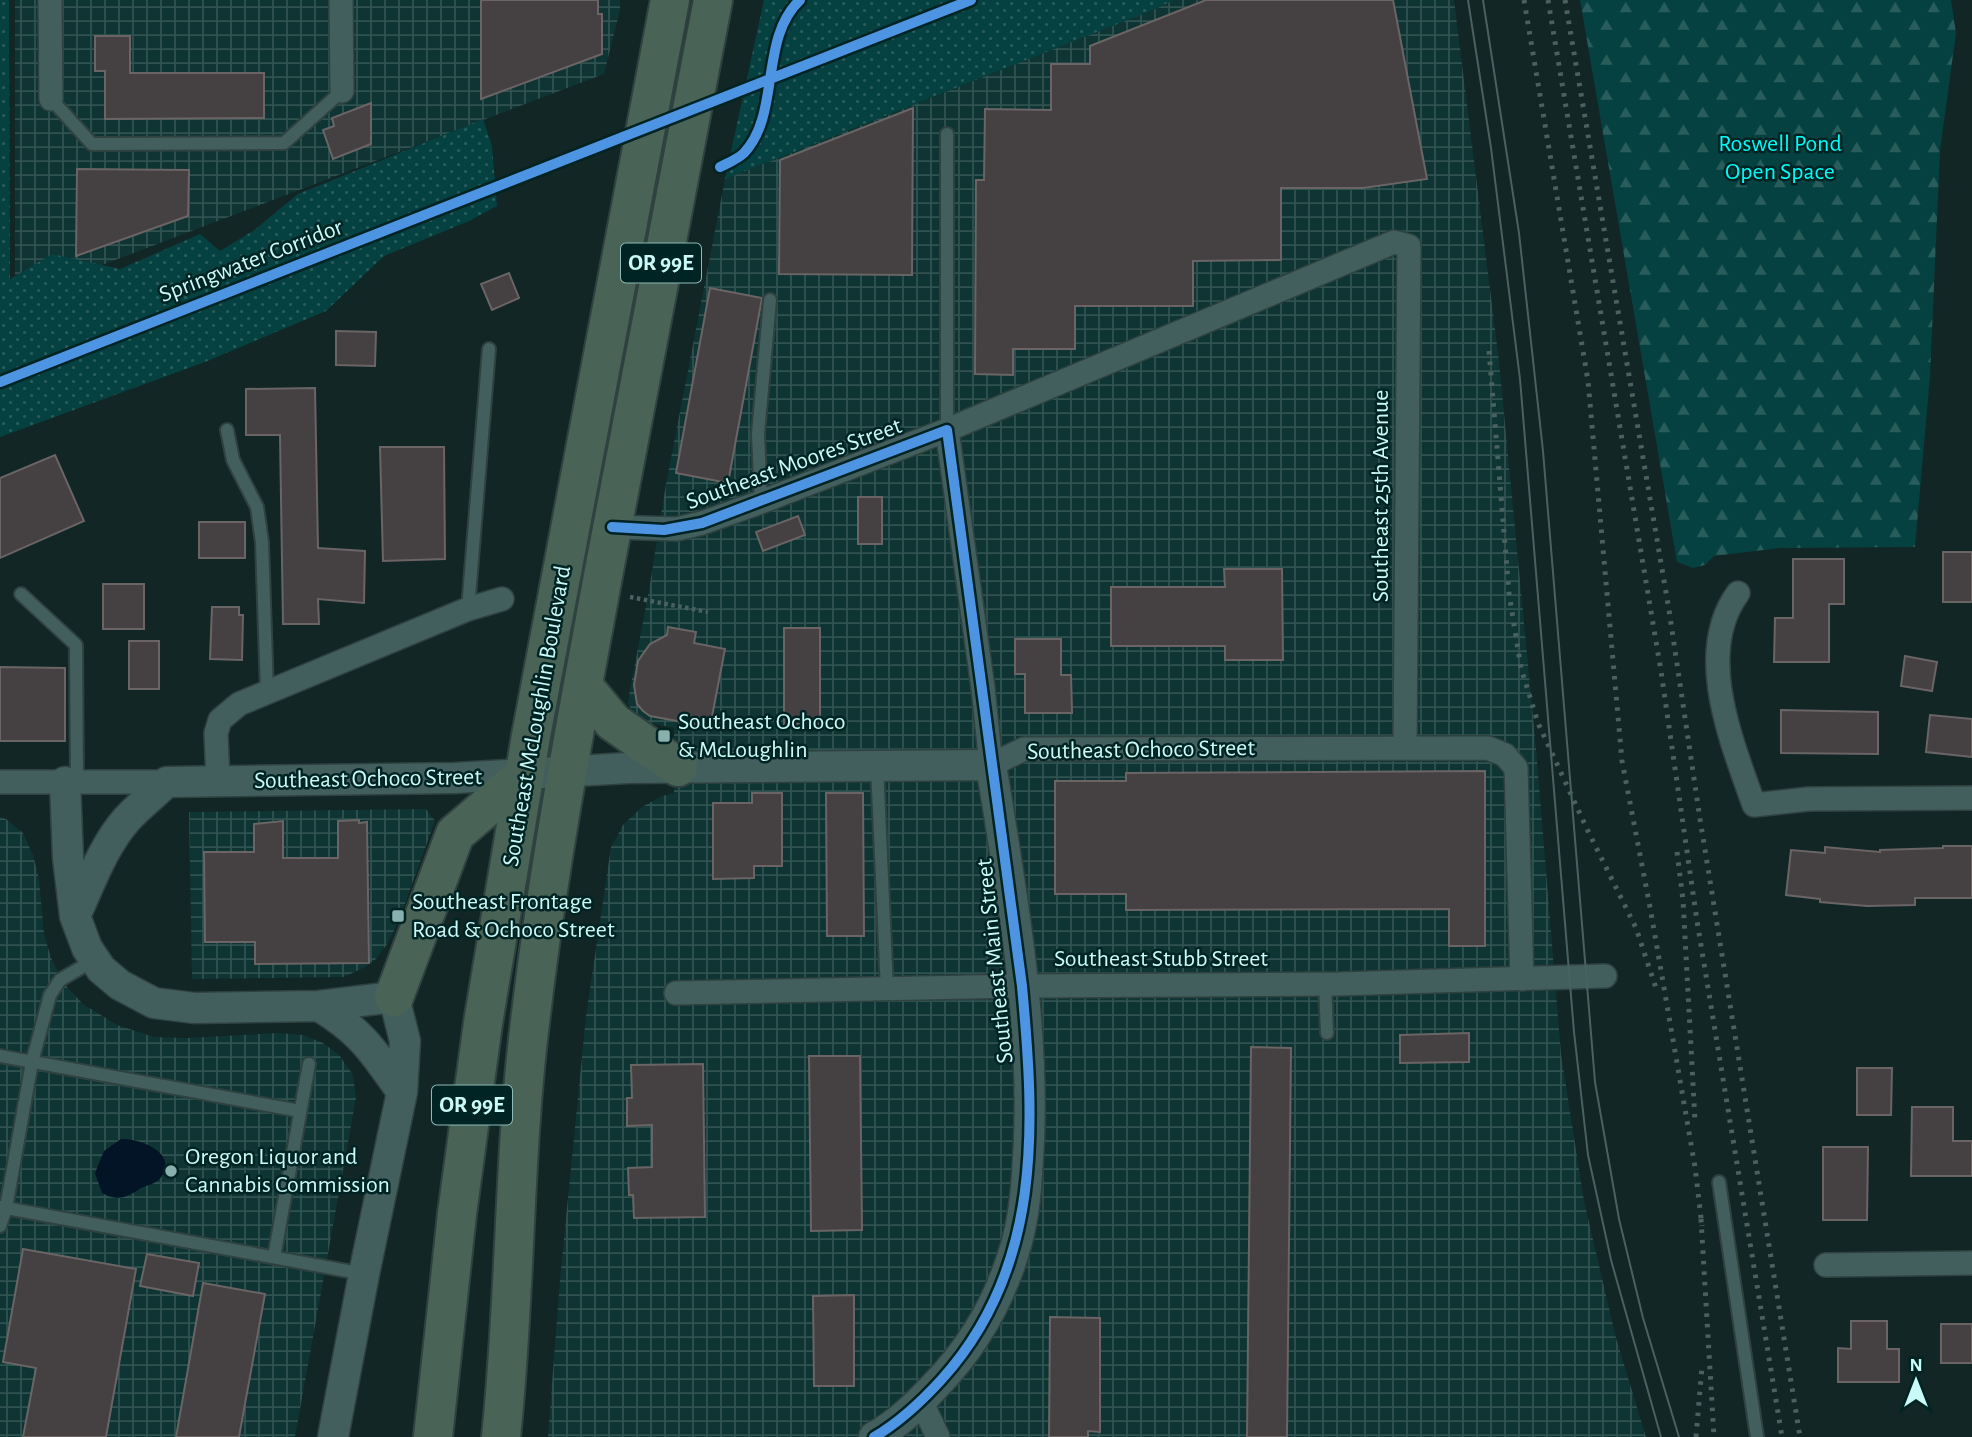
<svg xmlns="http://www.w3.org/2000/svg" width="1972" height="1437" font-family="'Alegreya Sans',sans-serif">
<style>
.industrial{fill:url(#industrial-grid)}
.forest{fill:url(#forest-firs)}
.park{fill:url(#park-dots)}
.water{fill:#031427}
.building{fill:#454142;stroke:#6a6465;stroke-width:2}
.lines{fill:none;stroke-linecap:round;stroke-linejoin:round}
.service-casing{stroke:#2f4240;stroke-width:16}
.minor-casing{stroke:#2f4240;stroke-width:26}
.tertiary-casing{stroke:#2f4240;stroke-width:33}
.trunk-casing{stroke:#2f4240;stroke-width:42}
.path{stroke:#496160;stroke-width:4.5;stroke-dasharray:3.5 3.5;stroke-linecap:butt}
.service{stroke:#425f5e;stroke-width:12}
.minor{stroke:#425f5e;stroke-width:23}
.tertiary{stroke:#425f5e;stroke-width:30}
.trunk{stroke:#496356;stroke-width:38}
.tram{stroke:#496260;stroke-width:2}
.rail{stroke:#496260;stroke-width:5;stroke-dasharray:3.5 7;stroke-linecap:butt}
.cycleway-casing{stroke:#002423;stroke-width:15}
.cycleway{stroke:#4d94e3;stroke-width:10}
.poi-dot{fill:#89b0ae;stroke:#002423;stroke-width:2.5}
.labels{text-anchor:middle;dominant-baseline:central;stroke-width:5;stroke-linejoin:round;paint-order:stroke}
.shield{fill:#002423;stroke:#8dbab8;stroke-width:2}
.shield-label{font-size:23px;font-weight:bold;fill:#c9faf8}
.park-label{font-size:24px;fill:#01fbf7;stroke:#002423}
.street-label{font-size:24px;fill:#c9faf8;stroke:#002423}
.poi-label{font-size:24px;fill:#c9faf8;stroke:#002423;text-anchor:start}
</style>
<defs>
<pattern id="industrial-grid" width="8" height="8" patternUnits="userSpaceOnUse" patternTransform="scale(1.75)"><rect width="8" height="8" fill="#0e3433"/><path d="M0 4h8M4 0v8" fill="none" stroke="#305251"/></pattern>
<pattern id="forest-firs" width="22" height="20" patternUnits="userSpaceOnUse" patternTransform="scale(1.75)"><rect width="22" height="20" fill="#054140"/><path d="M5 1l3.5 6h-7zM16 11l3.5 6h-7z" fill="#285d5c"/></pattern>
<pattern id="park-dots" width="8" height="8" patternUnits="userSpaceOnUse" patternTransform="scale(1.75)"><rect width="8" height="8" fill="#054140"/><path d="M2 2h.1M6 6h.1" fill="none" stroke="#285d5c" stroke-width="1.8" stroke-linecap="round"/></pattern>
</defs>
<rect width="100%" height="100%" fill="#112625"/>
<!-- industrial -->
<path class="industrial" d="M15,0H620V10L604,74L68,278L15,280Z
M1174,0H1454L1499,361L1536,748L1561,1054L1584,1201L1616,1338L1646,1437H548L560,1279L586,1016L611,847L623,825L642,807L662,796L674,793V728L646,722L635,714L628,704L630,690L649,590L666,484L725,179L1153,10Z
M426,809L435,821L399,920L388,943L376,959L365,967L344,977L192,979L189,812Z
M0,817L6,819L23,833L33,855L39,879L44,934L51,958L65,985L83,1004L117,1025L154,1037L187,1038L278,1033L303,1035L323,1043L339,1055L353,1075L356,1098L295,1437H0Z"/>
<!-- forest -->
<path class="forest" d="M1580,0H1951L1956,33L1940,150L1930,376L1915,547L1781,548L1714,556L1705,565L1693,568L1677,562Z"/>
<!-- park -->
<path class="park" d="M0,0H9L10,279L52,254L120,269L200,234L220,251L253,231L298,194L483,119L492,146L497,206L469,221L384,256L326,311L205,362L0,437Z
M764,0H1174L1153,10L725,179Z"/>
<!-- water -->
<path class="water" d="M121,1139C138,1138 178,1152 162,1176C155,1186 146,1184 138,1190C126,1198 116,1201 102,1193L95,1173L104,1151Z"/>
<!-- building -->
<path class="building" d="M481,0H598V14H602V54L481,99Z
M1206,0H1393L1427,179L1363,188H1281V260L1193,261V306H1075V349H1013V375L975,374L976,180H984L985,109L1051,110V64H1090V46Z
M95,36H130V73H264V118L105,119V71H95Z
M371,103V144L333,159L323,130L334,126L332,118Z
M913,108L912,275L779,274L780,160Z
M77,169L189,170L188,216L76,256Z
M509,273L519,298L492,310L481,284Z
M710,288L762,298L728,483L676,473Z
M336,331L376,332L375,366L336,365Z
M315,388L318,548L365,551L364,603L318,599L319,624H283L280,435H246V389Z
M380,447H444L445,559L383,561Z
M55,455L84,521L0,558V478Z
M858,497H882V544H858Z
M798,516L805,535L763,551L756,532Z
M199,522H245V558H199Z
M1943,552H1972V602H1943Z
M1793,559H1844V604H1829V662H1774L1775,618H1793Z
M1224,569H1282L1283,660H1225V646H1111V587H1225Z
M103,584H144V629H103Z
M212,607H239V615H243L242,660L210,659Z
M668,627L696,632L694,643L725,649L710,727L650,716L643,711L637,704L634,685L638,661L650,644L667,635Z
M784,628H820V724H784Z
M1015,639H1061V675H1071L1072,713H1025V674H1015Z
M129,641H159V689H129Z
M1905,656L1937,662L1932,691L1901,686Z
M0,667L65,668V741H0Z
M1781,710L1878,712V754L1781,753Z
M1930,715L1972,719V757L1926,752Z
M1485,771V946H1449V909L1126,910V894H1055V781H1126V773Z
M752,793H782V866H754V878L713,879V803H752Z
M826,793H863L864,936H827Z
M359,820V823L367,822L369,963L255,964V942H205L204,852H254V824L283,821V858H338V821Z
M1943,846H1972V898H1915V905L1867,906L1820,902V899L1786,895L1791,850L1825,853V847L1880,852V850L1943,848Z
M1469,1033V1062L1400,1063V1035Z
M1251,1047L1291,1048L1287,1437H1247Z
M809,1056H860L862,1230L811,1231Z
M703,1064L705,1217L634,1218L633,1195H629L628,1168L652,1167V1125L627,1126V1098H632L631,1065Z
M1857,1068H1892L1891,1115H1857Z
M1912,1107H1953V1141H1972V1176H1911Z
M1823,1147H1868L1867,1220H1823Z
M23,1249L136,1269L106,1437H23L36,1368L3,1362Z
M147,1254L199,1263L193,1296L140,1286Z
M203,1283L265,1294L239,1437H176Z
M854,1295V1386H814L813,1296Z
M1050,1317L1100,1318V1432L1088,1431V1437H1049Z
M1851,1321H1887V1349H1899V1382H1838V1348L1851,1349Z
M1941,1324H1972V1363H1941Z"/>
<g class="lines">
<defs>
<path id="service" d="M51,99L92,144L284,143L342,91
M947,134V430
M227,430L233,460L257,507L262,542L267,692
M761,502L758,434L770,300
M21,594L76,645L77,782
M468,609L489,349
M877,766L887,990
M1325,984L1327,1033
M0,1056L300,1111
M1719,1182L1757,1437
M0,1207L364,1274
M0,1226L6,1208L32,1062L50,995L60,980L94,960
M274,1257L309,1064"/>
<path id="minor" d="M50,0L51,99
M341,0L342,91
M947,430L983,688L991,765L1024,749L1488,748L1505,755L1516,768L1522,979
M612,527L677,529L702,523L761,502L947,430L1394,242L1409,246L1405,747
M1738,593C1694,653 1732,742 1754,805L1809,799L1972,798
M0,782H167
M218,782L216,733L220,720L239,704L468,609L502,599
M676,993L1022,986L1338,984L1605,976
M1826,1265L1972,1263
M921,1401L938,1437"/>
<path id="tertiary" d="M65,782L68,858L75,916L87,948L101,969L120,985L154,1003L194,1008L319,1006L394,997L405,1041L402,1092L364,1274L333,1437
M75,916C90,884 103,846 127,819C139,806 154,794 167,782L455,778L628,768L991,765C1011,888 1034,1015 1029,1140C1027,1176 1026,1210 1016,1245C1001,1298 973,1347 935,1386C916,1406 898,1424 874,1437
M319,1006C363,1033 373,1051 402,1092"/>
<path id="trunk" d="M583,686L613,722L678,767
M394,997L455,834L525,774
M433,1437L457,1214L483,1023L531,736L670,0
M501,1437C516,1297 513,1154 531,1014C549,862 578,711 606,560C641,373 676,186 713,0"/>
</defs>
<!-- service casing -->
<use href="#service" class="service-casing"/>
<!-- minor casing -->
<use href="#minor" class="minor-casing"/>
<!-- tertiary casing -->
<use href="#tertiary" class="tertiary-casing"/>
<!-- trunk casing -->
<use href="#trunk" class="trunk-casing"/>
<!-- path -->
<path class="path" d="M630,597L708,612"/>
<!-- service -->
<use href="#service" class="service"/>
<!-- minor -->
<use href="#minor" class="minor"/>
<!-- tertiary -->
<use href="#tertiary" class="tertiary"/>
<!-- trunk -->
<use href="#trunk" class="trunk"/>
<!-- tram -->
<path class="tram" d="M1468,0L1491,148L1520,379L1574,1032L1588,1155L1611,1260L1661,1437
M1483,0L1519,233L1543,451L1595,1082L1619,1219L1643,1318L1679,1437"/>
<!-- rail -->
<path class="rail" d="M1524,0L1588,381L1622,761L1650,907L1695,1167L1702,1226
M1548,0L1661,671L1697,921L1782,1437
M1565,0L1669,610L1700,819L1800,1437
M1489,351L1509,593L1521,668L1538,723L1587,829L1636,928L1656,988
M1677,852L1683,900L1695,1121
M1701,1219L1714,1437
M1696,1437L1702,1367"/>
<defs>
<path id="cycleway" d="M720,167C728,163 738,159 744,153C781,114 759,38 800,0
M0,382L971,0
M612,527L664,530L702,523L947,430L1022,986C1035,1126 1043,1267 942,1379C922,1401 900,1422 874,1437"/>
</defs>
<!-- cycleway casing -->
<use href="#cycleway" class="cycleway-casing"/>
<!-- cycleway -->
<use href="#cycleway" class="cycleway"/>
</g>
<!-- markers -->
<g class="poi-dot">
<rect x="657" y="729" width="14" height="14" rx="3.5"/>
<rect x="391" y="909" width="14" height="14" rx="3.5"/>
<circle cx="171" cy="1171" r="7"/>
</g>
<g class="labels">
<!-- shield labels -->
<g class="shield">
<rect x="621" y="243.5" width="80" height="39" rx="5"/>
<rect x="432" y="1085.5" width="80" height="39" rx="5"/>
</g>
<g class="shield-label">
<text x="661" y="263">OR 99E</text>
<text x="472" y="1105">OR 99E</text>
</g>
<!-- park labels -->
<g class="park-label">
<text x="1780" y="144">Roswell Pond<tspan x="1780" dy="28">Open Space</tspan></text>
</g>
<!-- street labels -->
<g class="street-label">
<text transform="translate(251 261) rotate(-21)">Springwater Corridor</text>
<text transform="translate(794 464) rotate(-20)">Southeast Moores Street</text>
<text transform="translate(1381 496) rotate(-90)">Southeast 25th Avenue</text>
<text transform="translate(537 716) rotate(-80)">Southeast McLoughlin Boulevard</text>
<text transform="translate(1141 750) rotate(-1)">Southeast Ochoco Street</text>
<text transform="translate(368 779) rotate(-1)">Southeast Ochoco Street</text>
<text x="1161" y="959">Southeast Stubb Street</text>
<text transform="translate(995 961) rotate(-96)">Southeast Main Street</text>
</g>
<!-- poi labels -->
<g class="poi-label">
<text x="678" y="722">Southeast Ochoco<tspan x="678" dy="28">&amp; McLoughlin</tspan></text>
<text x="412" y="902">Southeast Frontage<tspan x="412" dy="28">Road &amp; Ochoco Street</tspan></text>
<text x="185" y="1157">Oregon Liquor and<tspan x="185" dy="28">Cannabis Commission</tspan></text>
</g>
</g>
<!-- north arrow -->
<g transform="translate(1916 1381)" stroke="#002423" stroke-width="5" paint-order="stroke">
<path d="M0-5L12 26L0 18L-12 26Z" fill="#c9faf8"/>
<text y="-10" font-size="19" font-weight="bold" text-anchor="middle" fill="#c9faf8">N</text>
</g>
</svg>
